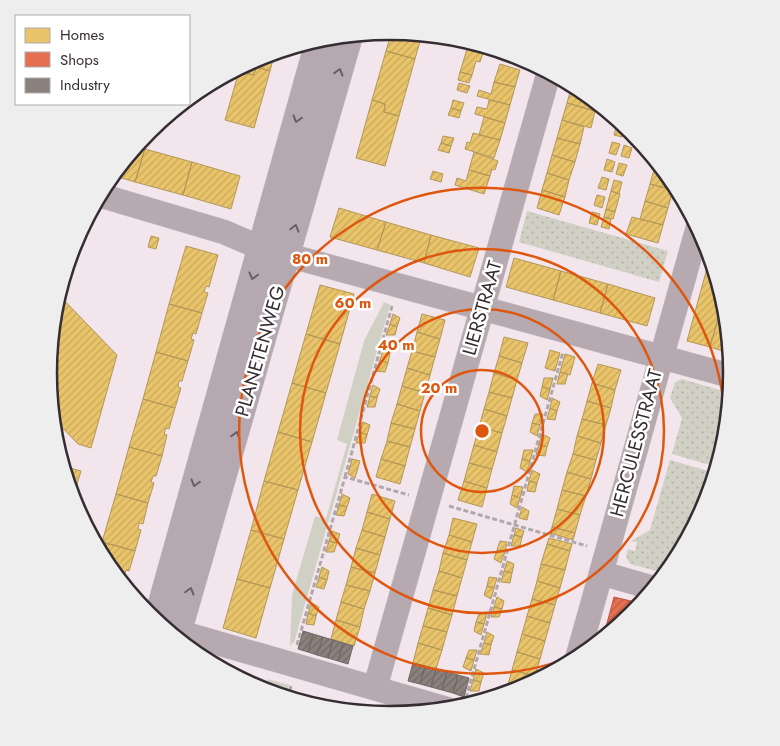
<svg xmlns="http://www.w3.org/2000/svg" width="780" height="746" font-family="Jost,sans-serif">
<style>
.grass{fill:url(#grass-dots)}
.garden{fill:#d0d0c4}
.homes{fill:url(#homes-hatch);stroke:#b39759}
.shops{fill:url(#shops-hatch);stroke:#b25b48}
.industry{fill:url(#industry-hatch);stroke:#706866}
.lines{fill:none;stroke-linecap:round;stroke-linejoin:round}
.minor-casing{stroke:#cbc2c7;stroke-width:25}
.secondary-casing{stroke:#cbc2c7;stroke-width:29}
.path{stroke:#b1a7ac;stroke-width:3;stroke-dasharray:5 2.5;stroke-linecap:butt}
.minor{stroke:#b6aab0;stroke-width:24}
.secondary{stroke:#b6a8b0;stroke-width:28}
.oneway{stroke:#695e64}
.ring{fill:none;stroke:#df570e;stroke-width:2.5}
.labels{text-anchor:middle;dominant-baseline:central;stroke-width:5;stroke-linejoin:round;paint-order:stroke}
.street-label{font-size:19px;fill:#352d32;stroke:#fff}
.rim{fill:none;stroke:#352d32;stroke-width:2.5}
.centre{fill:#df570e;stroke:#fff;stroke-width:2.5}
.ring-label{font-size:15px;text-anchor:middle;font-weight:bold;fill:#df570e;stroke:#fff;stroke-width:5;stroke-linejoin:round;paint-order:stroke}
</style>
<defs>
<pattern id="grass-dots" width="8" height="8" patternUnits="userSpaceOnUse" patternTransform="scale(1.25)"><rect width="8" height="8" fill="#d0d0c4"/><path d="M2 2h.1M6 6h.1" fill="none" stroke="#b3b3a9" stroke-width="1.8" stroke-linecap="round"/></pattern>
<pattern id="homes-hatch" width="6" height="6" patternUnits="userSpaceOnUse" patternTransform="scale(1.25)"><rect width="6" height="6" fill="#e9c46a"/><path d="M-1 1l2-2M0 6l6-6M5 7l2-2" fill="none" stroke="#c8a95c"/></pattern>
<pattern id="shops-hatch" width="6" height="6" patternUnits="userSpaceOnUse" patternTransform="scale(1.25)"><rect width="6" height="6" fill="#e76f51"/><path d="M-1 1l2-2M0 6l6-6M5 7l2-2" fill="none" stroke="#bc5c44"/></pattern>
<pattern id="industry-hatch" width="6" height="6" patternUnits="userSpaceOnUse" patternTransform="scale(1.25)"><rect width="6" height="6" fill="#8a817c"/><path d="M-1 1l2-2M0 6l6-6M5 7l2-2" fill="none" stroke="#726a66"/></pattern>
</defs>
<rect width="100%" height="100%" fill="#f2e6ec"/>
<!-- grass -->
<path class="grass" d="M527,211L668,251L659,282L519,242Z
M682,379L730,393L725,440L717,467L672,454L682,418L670,398L675,382Z
M670,460L715,473C708,496 684,561 664,573L630,564L626,556L628,549L635,551L637,542L631,541L650,530Z"/>
<!-- garden -->
<path class="garden" d="M384,302L390,305L294,643H292L290,647L292,595L315,516L326,519L347,444L337,440L364,341Z
M268,679L289,685L285,697L265,691Z"/>
<!-- homes -->
<path class="homes" d="M392,31L422,34L415,59L386,51Z
M467,49L483,53L480,62L476,61L472,75L460,72Z
M386,51L415,59L399,116L384,112L385,104L372,100Z
M275,52L270,71L257,67L253,75L239,71L240,68L259,57Z
M500,64L520,70L515,87L494,82Z
M257,67L270,71L254,128L225,120L239,71L253,75Z
M460,72L472,75L469,83L458,80Z
M494,82L515,87L510,105L477,96L479,90L491,94Z
M459,83L470,86L467,93L457,90Z
M572,85L598,103L595,111L567,103Z
M372,100L385,104L384,112L399,116L385,166L356,158Z
M453,100L464,103L461,111L451,108Z
M489,100L510,105L505,123L475,114L477,107L487,109Z
M567,103L595,111L591,128L562,120Z
M451,108L461,111L459,118L448,115Z
M484,117L505,123L500,140L479,135Z
M562,120L584,127L580,144L557,138Z
M617,124L625,127L622,137L614,135Z
M629,129L635,136L634,141L626,139Z
M473,133L500,140L494,158L465,149L467,142L470,143Z
M443,136L454,138L451,146L441,143Z
M557,138L580,144L575,162L552,155Z
M612,142L620,144L616,155L609,153Z
M441,143L451,146L449,153L438,150Z
M624,145L632,148L629,158L621,156Z
M136,146L145,149L135,182L115,176L113,174Z
M145,149L192,162L183,195L135,182Z
M474,152L498,161L495,170L492,169L490,176L469,170Z
M552,155L575,162L569,180L547,173Z
M607,159L615,162L612,172L604,170Z
M192,162L240,176L231,209L183,195Z
M619,163L627,165L623,176L616,174Z
M655,166L661,167L674,183L673,190L650,184Z
M469,170L490,176L484,194L455,185L457,178L466,181Z
M433,171L443,174L441,182L430,179Z
M547,173L569,180L565,197L542,190Z
M602,177L609,179L606,190L598,188Z
M614,180L622,182L619,194L611,191Z
M650,184L673,190L668,208L645,201Z
M542,190L565,197L559,215L537,208Z
M611,191L620,194L615,212L606,209Z
M597,195L605,197L602,208L594,205Z
M645,201L668,208L663,225L640,219Z
M339,208L386,222L377,250L330,237Z
M606,209L615,212L613,219L604,217Z
M592,212L600,214L597,225L589,223Z
M604,217L611,219L609,229L601,227Z
M632,217L663,225L658,243L626,234Z
M386,222L431,235L424,263L377,250Z
M431,235L479,248L470,277L424,263Z
M151,236L159,238L156,249L148,247Z
M186,246L218,255L209,287L206,286L204,292L208,293L202,313L169,304Z
M514,258L561,271L553,300L506,287Z
M709,261L712,262L723,300L710,347L687,341Z
M561,271L608,284L600,313L553,300Z
M608,284L655,298L647,326L600,313Z
M320,285L354,294L340,344L306,334Z
M58,294L117,355L91,448L78,444L53,418L48,373L55,306Z
M723,302L725,307L730,353L710,347Z
M169,304L202,313L196,334L193,333L191,339L194,340L188,361L156,352Z
M393,314L400,318L397,327L390,324Z
M422,314L445,320L440,339L417,332Z
M390,324L397,327L395,335H386Z
M417,332L440,339L435,357L412,351Z
M306,334L340,344L326,393L292,383Z
M504,337L528,343L522,363L499,356Z
M383,350L390,353L388,363L380,360Z
M550,350L560,353L555,371L545,368Z
M412,351L435,357L430,375L407,368Z
M156,352L188,361L182,381H179L178,387L181,388L175,408L143,399Z
M565,354L575,357L570,375L560,372Z
M499,356L522,363L517,380L494,373Z
M380,360L388,363L385,372L376,371Z
M598,364L621,370L615,390L592,383Z
M407,368L430,375L425,393L402,386Z
M560,372L568,374L565,384H557Z
M494,373L517,380L512,398L489,392Z
M544,378H553L550,389L542,387Z
M292,383L326,393L312,442L278,432Z
M592,383L615,390L611,408L587,401Z
M373,385L380,389L377,398L370,396Z
M402,386L425,393L420,411L397,404Z
M542,387L550,389L547,400L540,396Z
M489,392L512,398L507,416L484,409Z
M370,396L377,398L375,407H367Z
M552,398L560,402L557,411L550,408Z
M143,399L175,408L169,429L166,428L164,434L167,435L162,456L129,447Z
M587,401L611,408L606,425L582,419Z
M397,404L420,411L415,429L391,423Z
M550,408L557,411L555,420L547,419Z
M484,409L507,416L502,433L479,427Z
M535,414H543L540,425L532,423Z
M582,419L606,425L601,443L577,436Z
M363,422L370,425L367,435L360,432Z
M391,423L415,429L410,447L387,441Z
M532,423L540,425L537,436L530,432Z
M479,427L502,433L497,452L474,445Z
M278,432L312,442L298,490L264,481Z
M360,432L367,435L365,443H356Z
M542,434L550,438L547,447L539,444Z
M577,436L601,443L596,460L573,454Z
M387,441L410,447L405,466L381,459Z
M539,444L547,447L545,456L536,455Z
M474,445L497,452L492,469L469,463Z
M129,447L162,456L156,476H153L151,482L154,483L148,503L116,494Z
M524,450H533L530,461L522,459Z
M573,454L596,460L591,479L567,472Z
M352,459L360,461L355,478L348,474Z
M381,459L405,466L400,484L376,477Z
M522,459L530,461L527,472L520,468Z
M469,463L492,469L487,488L464,481Z
M63,466L81,471L75,491L70,489L72,480L66,478Z
M532,470L540,474L537,483L529,481Z
M567,472L591,479L586,496L562,490Z
M264,481L298,490L284,539L251,530Z
M464,481L487,488L482,507L458,500Z
M529,481L537,483L535,492L527,491Z
M514,486L523,487L520,498L512,495Z
M562,490L586,496L580,515L557,509Z
M116,494L148,503L143,524L139,523L138,529L141,530L135,551L102,542Z
M342,494L350,498L347,507L339,505Z
M372,494L395,501L390,519L367,512Z
M512,495L520,498L517,508L510,504Z
M339,505L347,507L344,516L336,515Z
M522,507L529,511L527,520L519,518Z
M557,509L580,515L575,533L552,527Z
M367,512L390,519L385,537L362,530Z
M453,518L477,524L472,542L449,535Z
M552,527L575,533L573,540L550,533Z
M516,528L524,531L522,537L514,535Z
M251,530L284,539L270,588L237,579Z
M362,530L385,537L380,555L356,548Z
M332,531L340,534L337,543L329,541Z
M449,535L472,542L467,560L443,553Z
M514,535L522,537L520,546H511Z
M549,538L572,544L570,551L547,544Z
M329,541L337,543L334,552H326Z
M500,541L507,542L505,552L497,550Z
M102,542L135,551L129,571L126,570L124,577H127L125,586L106,563L100,551Z
M547,544L570,551L565,570L541,564Z
M356,548L380,555L375,573L351,567Z
M497,550L505,552L501,563L494,559Z
M443,553L467,560L462,578L439,571Z
M507,561L514,564L512,573L504,571Z
M541,564L565,570L560,588L537,581Z
M322,567L329,571L327,580L319,577Z
M351,567L375,573L370,591L346,585Z
M439,571L462,578L457,596L433,590Z
M504,571L512,573L510,583L501,582Z
M319,577L327,580L324,589L316,587Z
M489,577L497,578L494,588L487,586Z
M237,579L270,588L256,638L223,628Z
M537,581L560,588L555,605L532,599Z
M346,585L370,591L364,609L341,602Z
M487,586L494,588L491,599L484,595Z
M433,590L457,596L452,615L428,608Z
M497,597L504,601L502,609L494,607Z
M532,599L555,605L550,623L527,616Z
M341,602L364,609L360,627L336,620Z
M312,603L319,607L316,616L308,613Z
M494,607L502,609L499,617H491Z
M428,608L452,615L447,632L423,626Z
M308,613L316,616L314,625L306,624Z
M479,614H487L484,624L476,622Z
M527,616L550,623L545,641L522,634Z
M336,620L360,627L354,646L331,639Z
M476,622L484,624L481,635L474,631Z
M423,626L447,632L442,650L418,643Z
M487,632L494,636L491,645L484,643Z
M522,634L545,641L540,659L517,652Z
M418,643L442,650L436,669L413,663Z
M484,643L491,645L489,655L480,654Z
M469,650H477L474,660L466,658Z
M517,652L540,659L535,676L512,670Z
M466,658L474,660L471,671L463,667Z
M213,663L243,672V673L240,678Z
M476,669L484,673L481,682L473,680Z
M512,670L535,676L533,682L515,691L507,688Z
M473,680L481,682L479,691H470Z"/>
<!-- shops -->
<path class="shops" d="M614,597L635,602L632,614L603,638Z
M635,602L640,604L632,614Z"/>
<!-- industry -->
<path class="industry" d="M303,631L313,634L308,652L298,649Z
M313,634L323,637L317,655L308,652Z
M323,637L333,640L328,658L317,655Z
M333,640L343,643L338,661L328,658Z
M343,643L353,646L348,664L338,661Z
M413,663L425,666L420,684L408,681Z
M425,666L436,669L431,687L420,684Z
M436,669L447,672L442,690L431,687Z
M447,672L458,675L453,693L442,690Z
M458,675L469,678L464,697L453,693Z"/>
<g class="lines">
<defs>
<path id="minor" d="M99,195L224,232L261,248L731,376
M601,573L653,588
M165,628L447,709
M577,659L698,227
M375,688L549,72"/>
<path id="secondary" d="M157,622L320,39
M176,637L349,35"/>
</defs>
<!-- minor casing -->
<use href="#minor" class="minor-casing"/>
<!-- secondary casing -->
<use href="#secondary" class="secondary-casing"/>
<!-- path -->
<path class="path" d="M345,477L392,306
M449,506L587,546
M297,645L345,477L409,495
M288,697L291,686
M466,698L563,352"/>
<!-- minor -->
<use href="#minor" class="minor"/>
<!-- secondary -->
<use href="#secondary" class="secondary"/>
</g>
<!-- one-way arrows -->
<defs><path id="oneway-chevron" d="M-2-3.5L2.5 0L-2 3.5" fill="none" stroke-width="1.6" stroke-linecap="round" stroke-linejoin="round" transform="scale(1.25)"/></defs>
<g class="oneway">
<use href="#oneway-chevron" transform="translate(339 72) rotate(-74)"/>
<use href="#oneway-chevron" transform="translate(297 119) rotate(106)"/>
<use href="#oneway-chevron" transform="translate(295 228) rotate(-74)"/>
<use href="#oneway-chevron" transform="translate(253 276) rotate(105)"/>
<use href="#oneway-chevron" transform="translate(236 435) rotate(-74)"/>
<use href="#oneway-chevron" transform="translate(195 483) rotate(106)"/>
<use href="#oneway-chevron" transform="translate(190 591) rotate(-74)"/>
</g>
<!-- distance rings -->
<g class="ring">
<circle cx="482" cy="431" r="61"/>
<circle cx="482" cy="431" r="122"/>
<circle cx="482" cy="431" r="182"/>
<path d="M589 649A243 243 0 1 1 725 439"/>
</g>
<g class="labels">
<!-- street labels -->
<g class="street-label">
<text transform="translate(482 308) rotate(-74)">LIERSTRAAT</text>
<text transform="translate(260 351) rotate(-74)">PLANETENWEG</text>
<text transform="translate(636 443) rotate(-75)">HERCULESSTRAAT</text>
</g>
</g>
<!-- crop -->
<path d="M0 0H780V746H0ZM57 373a333 333 0 1 1 666 0a333 333 0 1 1-666 0Z" fill="#efeeef" fill-rule="evenodd"/>
<path class="rim" d="M57 373a333 333 0 1 1 666 0a333 333 0 1 1-666 0Z"/>
<circle cx="482" cy="431" r="8" class="centre"/>
<g class="ring-label">
<text x="310" y="264">80 m</text>
<text x="353" y="308">60 m</text>
<text x="396" y="350">40 m</text>
<text x="439" y="393">20 m</text>
</g>
<!-- legend -->
<rect x="15" y="15" width="175" height="90" fill="#ffffff" stroke="#aeabad"/>
<rect x="25" y="28" width="25" height="15" fill="#e9c46a" stroke="#aeabad"/>
<text x="60" y="40" font-size="15" fill="#352d32">Homes</text>
<rect x="25" y="52" width="25" height="15" fill="#e76f51" stroke="#aeabad"/>
<text x="60" y="65" font-size="15" fill="#352d32">Shops</text>
<rect x="25" y="78" width="25" height="15" fill="#8a817c" stroke="#aeabad"/>
<text x="60" y="90" font-size="15" fill="#352d32">Industry</text>
</svg>
